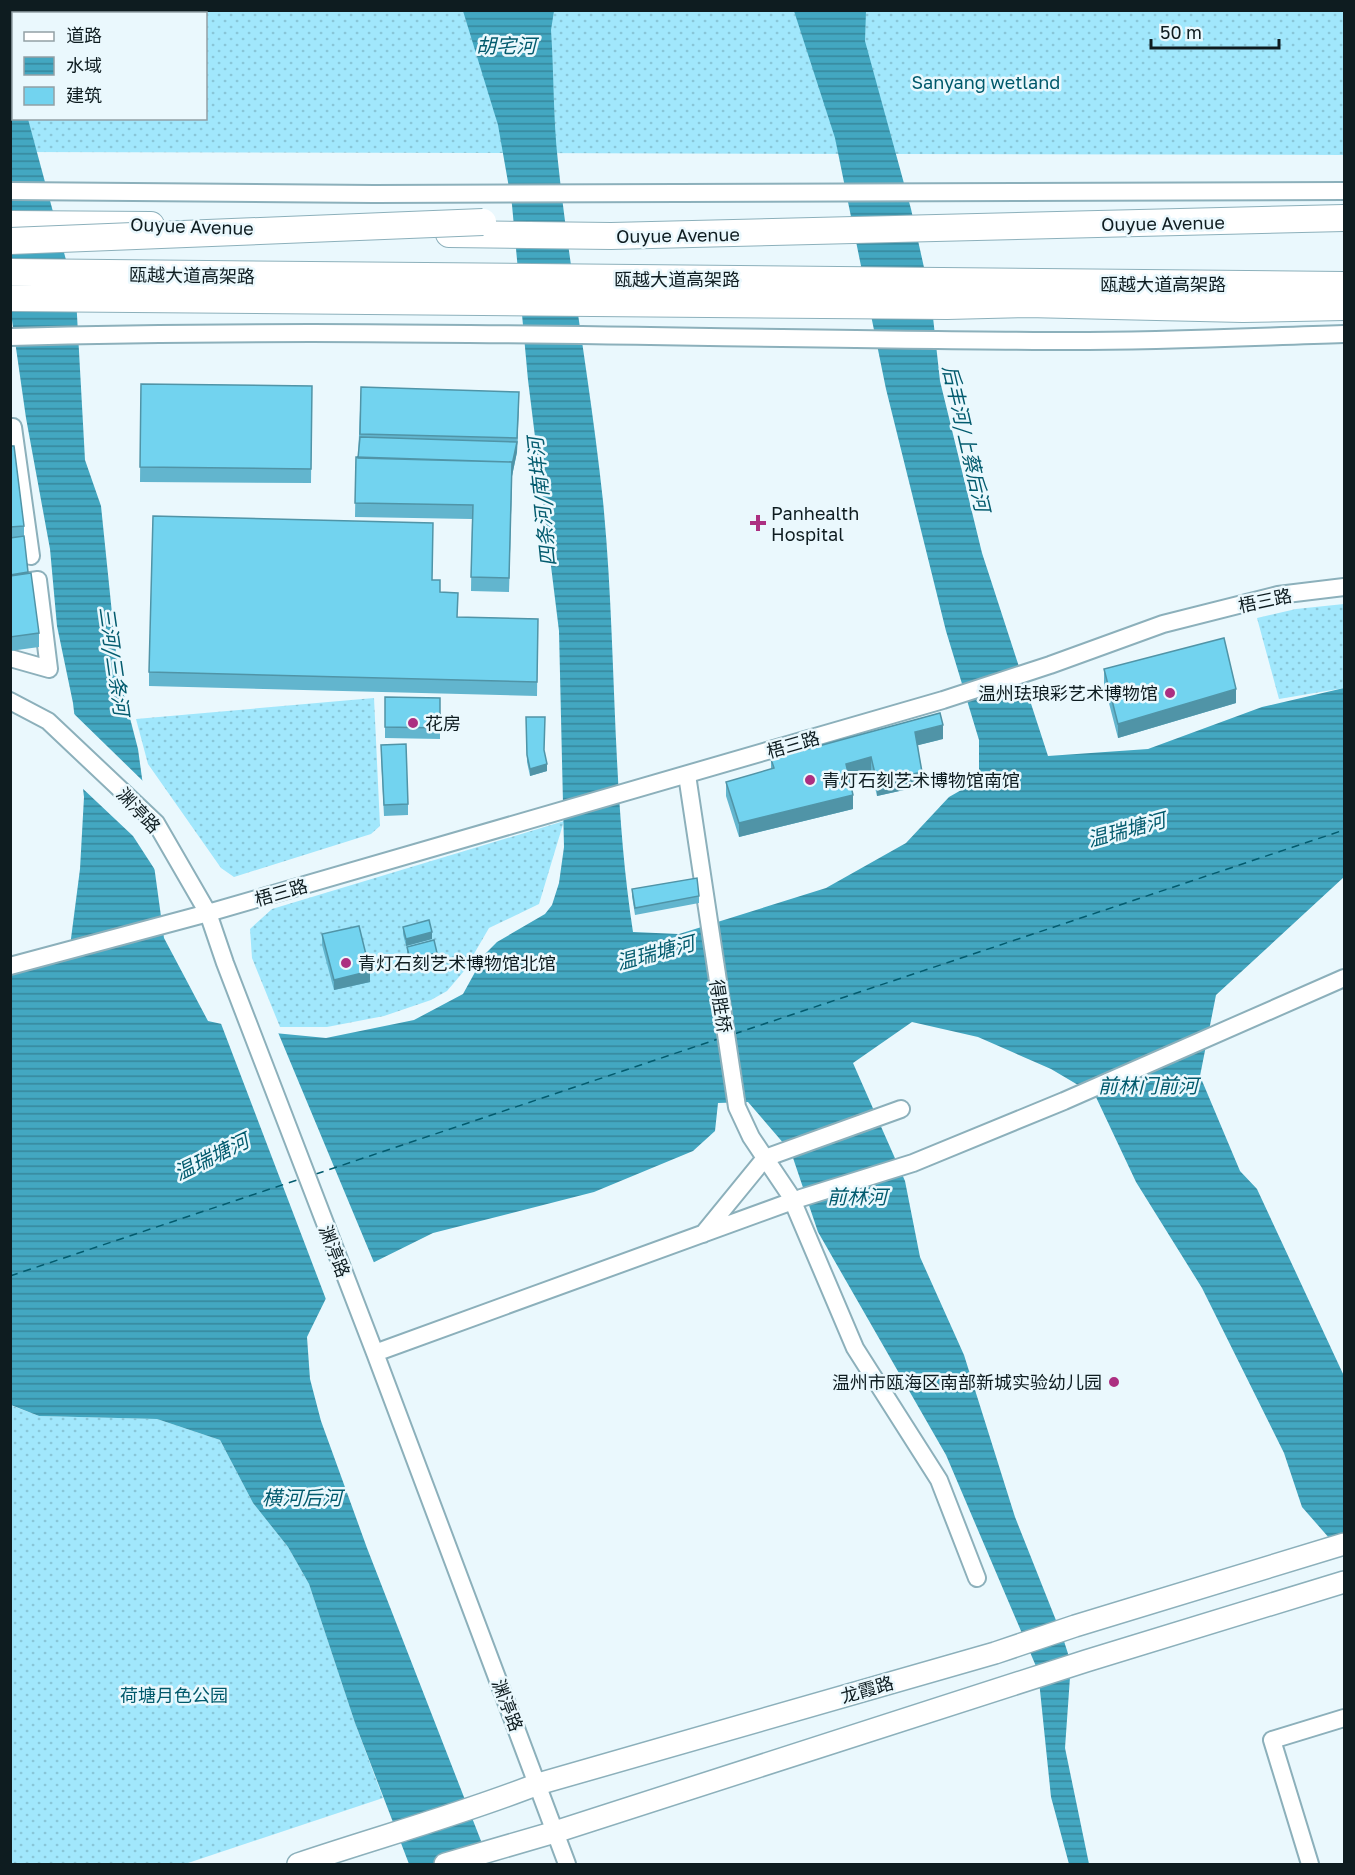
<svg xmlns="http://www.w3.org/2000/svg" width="1355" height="1875" font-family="'Golos Text','Noto Sans SC',sans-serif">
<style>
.grass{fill:url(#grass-dots);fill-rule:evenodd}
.water{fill:url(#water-rules)}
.pier{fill:#eaf8fd}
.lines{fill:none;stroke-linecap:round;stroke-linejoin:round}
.ferry{stroke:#035b6e;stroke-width:1.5;stroke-dasharray:8 6;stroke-linecap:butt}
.minor-casing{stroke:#8cb0bb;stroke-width:20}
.major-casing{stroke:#8cb0bb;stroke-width:24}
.highway-casing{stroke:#8cb0bb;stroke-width:28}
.minor{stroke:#fff;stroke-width:16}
.major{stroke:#fff;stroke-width:21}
.highway{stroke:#fff;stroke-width:26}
.highway-bridge-casing{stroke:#8cb0bb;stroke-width:28;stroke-linecap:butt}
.highway-bridge{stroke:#fff;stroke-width:26}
.wall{fill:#62b5ce}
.shaded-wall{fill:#5094a7}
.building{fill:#72d3ef;stroke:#5094a7;stroke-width:1.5}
.poi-dot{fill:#ac2f81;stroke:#eaf8fd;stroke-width:2}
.labels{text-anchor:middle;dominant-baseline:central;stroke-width:5;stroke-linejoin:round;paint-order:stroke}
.park-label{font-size:18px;fill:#00596b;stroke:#eaf8fd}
.street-label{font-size:18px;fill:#0e1c20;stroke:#eaf8fd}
.poi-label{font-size:18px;fill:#0e1c20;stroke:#eaf8fd;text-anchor:start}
.water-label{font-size:20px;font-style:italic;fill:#035b6e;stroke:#eaf8fd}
</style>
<defs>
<pattern id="grass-dots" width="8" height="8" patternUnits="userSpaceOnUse" patternTransform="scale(1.5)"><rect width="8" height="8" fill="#a1e7fc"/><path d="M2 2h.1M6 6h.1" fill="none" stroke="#89c6d8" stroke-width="1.8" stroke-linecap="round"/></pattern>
<pattern id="water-rules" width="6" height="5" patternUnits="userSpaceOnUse" patternTransform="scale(1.5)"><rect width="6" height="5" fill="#43a7c1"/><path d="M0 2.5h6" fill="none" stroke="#36879c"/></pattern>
</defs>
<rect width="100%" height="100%" fill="#eaf8fd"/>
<!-- grass -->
<path class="grass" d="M11,11H1344V155L11,152ZM14,14H206V118H14Z
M1344,604V688L1279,699L1257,618L1296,609Z
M374,698L380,826L371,834L234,877L221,868L148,764L136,719Z
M564,821L539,904L489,928L464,971L447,991L431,1000L384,1016L327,1027H280L252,958L250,929L272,909Z
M10,1405L39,1416L157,1419L220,1440L253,1503L288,1547L309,1584L355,1723L383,1798L185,1864H11Z"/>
<!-- water -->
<path class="water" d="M10,11H39V13L14,14V118L28,119L76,297L85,460L101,506L118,672L138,749L164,938L208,1021L254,1031L326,1038L414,1020L463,994L485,954L497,942L545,914L552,905L559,883L564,847L559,631L528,380L512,205L498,125L463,11H554L551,30C554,73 553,118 558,162C570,275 591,387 603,501C617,644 611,789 633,932L679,934L826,888L906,843L949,797L979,780V740L946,631L886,389L835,138L794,11H866L865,41L911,209L931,299L940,381L982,553L1048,756L1148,749L1262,707L1344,688V877L1216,995L1200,1076L1240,1171L1257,1189L1344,1376V1555L1302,1507L1284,1453L1202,1288L1136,1182L1095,1095L1051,1069L978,1037L912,1022L853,1063L905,1181L920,1257L964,1355L1015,1517L1063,1638L1071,1663L1065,1748L1089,1864H1069L1051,1797L1038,1671L946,1455L818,1232L791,1152L748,1102L718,1103L715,1131L693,1151L594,1192L433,1233L334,1282L307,1337L310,1379L321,1421L367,1548L490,1864H409L355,1723L309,1584L288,1547L253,1503L220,1440L157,1419L39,1416L11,1405V971L69,954L80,869L84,797L73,703L57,626L50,549L26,418L11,313Z"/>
<!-- pier -->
<path class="pier" d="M70,710L146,784L157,873L133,836L80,786Z
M220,1021L255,1028L277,1030L375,1265L336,1284L327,1302Z"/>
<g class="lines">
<!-- ferry -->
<path class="ferry" d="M734,1034L1344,830
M316,1174L718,1039
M10,1276L300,1179"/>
<defs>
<path id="minor" d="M10,191L374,194L1344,191
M10,337C357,327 703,339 1050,341C1148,342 1246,337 1344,334
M10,427H13L31,556
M10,584L38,580L49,669L10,658
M10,701L48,721L156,823L208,913L225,963L375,1353L567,1864
M687,775L737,1107L751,1137L790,1195L855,1348L939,1480L977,1578
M10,966L208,913L943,700L1050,665L1163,624L1278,595L1344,587
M703,1234L765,1158L901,1109
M375,1353L801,1198L913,1163L1064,1101L1344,978
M1310,1864L1272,1740L1344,1718"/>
<path id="major" d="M298,1864C378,1837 459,1815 538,1784L995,1653L1075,1626L1344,1544
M445,1864L555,1832L1086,1661L1344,1582"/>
<path id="highway" d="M10,224L151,225
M449,234L611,236L1344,218
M10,272L1344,285
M10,298L947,306L1027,304L1243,309L1344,307"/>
</defs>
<!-- minor casing -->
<use href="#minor" class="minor-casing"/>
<!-- major casing -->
<use href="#major" class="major-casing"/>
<!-- highway casing -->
<use href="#highway" class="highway-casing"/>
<!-- minor -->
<use href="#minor" class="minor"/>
<!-- major -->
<use href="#major" class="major"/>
<!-- highway -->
<use href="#highway" class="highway"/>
<defs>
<path id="highway-bridge" d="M10,241L483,222"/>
</defs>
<!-- highway-bridge casing -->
<use href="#highway-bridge" class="highway-bridge-casing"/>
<!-- highway-bridge -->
<use href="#highway-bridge" class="highway-bridge"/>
</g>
<!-- wall -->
<path class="wall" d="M141,384L312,386L311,483L140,482Z
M361,387L519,406L517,452L512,476L509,592L471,591L472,519L355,517L356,457L358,458Z
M10,446L24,526V536L28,574L39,633V647L10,651Z
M432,580L457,617L538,619L537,696L149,686V672Z
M1104,669L1236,703L1118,738L1104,684Z
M385,697L440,698V739L385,738Z
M526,717L544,751L547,771L530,776L527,762Z
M943,739L918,745L922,786L877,796L871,771L849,777L853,809L739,837L726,796V782L771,769V759Z
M381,756L408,804V815L384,816Z
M632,889L699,896V903L635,915L632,896Z
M403,927L432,939L406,946L403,934Z
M322,934L370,982L334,990L322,945Z
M407,947L437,960L410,966L407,954Z"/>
<!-- shaded-wall -->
<path class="shaded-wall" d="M519,392L517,452L512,476L509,592L512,462L517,442Z
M1236,689V703L1118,738V724Z
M943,725V739L915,746V732Z
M871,757V771L846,778V764Z
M547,764V771L530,776V769Z
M922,772V786L877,796V782Z
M853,795V809L739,837V823Z
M432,932V939L406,946V939Z
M437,953V960L410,966V959Z
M370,971V982L334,990V980Z"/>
<!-- building -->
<path class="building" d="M141,384L312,386L311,469L140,467Z
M361,387L519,392L517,438L360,434Z
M360,437L517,442L512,465V462L358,458Z
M10,446H14L24,526L10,527Z
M356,457L512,462L509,578L471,577L473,505L355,503Z
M153,516L433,523L432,580H440V592L458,593L457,617L538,619L537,682L149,672Z
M24,536L28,572L10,575V538Z
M31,573L39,633L10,637V576Z
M1224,638L1236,689L1118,724L1104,669Z
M385,697L440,698V728L385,727Z
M940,713L943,725L915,732L922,772L877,782L871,757L846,764L853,795L739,823L726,782L774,768L771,759Z
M526,717H545L544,750L547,764L530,769L527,755Z
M406,744L408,804L384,805L381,745Z
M697,878L699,896L635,908L632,889Z
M429,920L432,932L406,939L403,927Z
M359,926L370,971L334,980L322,934Z
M434,940L437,953L410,959L407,947Z"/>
<!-- markers -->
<g class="poi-dot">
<path d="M755 514h6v6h6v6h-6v6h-6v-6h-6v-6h6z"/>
<circle cx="1170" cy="693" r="6"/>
<circle cx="413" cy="723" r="6"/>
<circle cx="810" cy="780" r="6"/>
<circle cx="346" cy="963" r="6"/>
<circle cx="1114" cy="1382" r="6"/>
</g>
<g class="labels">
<!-- park labels -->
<g class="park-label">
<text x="986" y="82">Sanyang wetland</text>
<text x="174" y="1695">荷塘月色公园</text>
</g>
<!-- street labels -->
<g class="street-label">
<text transform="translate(1163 223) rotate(-1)">Ouyue Avenue</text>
<text transform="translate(192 226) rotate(2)">Ouyue Avenue</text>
<text transform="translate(678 235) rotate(-1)">Ouyue Avenue</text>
<text transform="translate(192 275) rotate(1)">瓯越大道高架路</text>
<text x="677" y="279">瓯越大道高架路</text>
<text x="1163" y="284">瓯越大道高架路</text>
<text transform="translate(1265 600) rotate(-12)">梧三路</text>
<text transform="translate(793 744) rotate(-16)">梧三路</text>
<text transform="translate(139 810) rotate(47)">渊渟路</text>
<text transform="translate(281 892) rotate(-16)">梧三路</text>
<text transform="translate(721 1006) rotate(81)">得胜桥</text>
<text transform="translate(335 1251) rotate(69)">渊渟路</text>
<text transform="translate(867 1689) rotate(-16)">龙霞路</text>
<text transform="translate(508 1705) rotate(69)">渊渟路</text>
</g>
<!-- poi labels -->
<g class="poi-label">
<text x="771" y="513">Panhealth<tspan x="771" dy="21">Hospital</tspan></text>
<text x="1158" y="693" text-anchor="end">温州珐琅彩艺术博物馆</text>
<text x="425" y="723">花房</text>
<text x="822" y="780">青灯石刻艺术博物馆南馆</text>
<text x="358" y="963">青灯石刻艺术博物馆北馆</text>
<text x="1102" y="1382" text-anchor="end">温州市瓯海区南部新城实验幼儿园</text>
</g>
<!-- water labels -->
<g class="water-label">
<text x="506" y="45">胡宅河</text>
<text transform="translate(967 438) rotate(77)">后丰河/上蔡后河</text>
<text transform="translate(541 502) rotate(-96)">四条河/南垟河</text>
<text transform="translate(115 661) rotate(82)">三河/三条河</text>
<text transform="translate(1126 829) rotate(-15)">温瑞塘河</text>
<text transform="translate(655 952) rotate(-15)">温瑞塘河</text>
<text x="1148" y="1085">前林门前河</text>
<text transform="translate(211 1156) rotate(-26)">温瑞塘河</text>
<text x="857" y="1196">前林河</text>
<text x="302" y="1497">横河后河</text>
</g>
</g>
<!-- border -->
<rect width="1355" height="1875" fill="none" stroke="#0e1c20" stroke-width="24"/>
<!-- legend -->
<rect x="12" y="12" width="195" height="108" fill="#eaf8fd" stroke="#92a0a5" stroke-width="1.5"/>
<rect x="24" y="32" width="30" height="9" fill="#ffffff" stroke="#92a0a5" stroke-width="1.5"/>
<text x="66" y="42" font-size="18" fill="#0e1c20">道路</text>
<rect x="24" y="57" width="30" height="18" fill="url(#water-rules)" stroke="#92a0a5" stroke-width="1.5"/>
<text x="66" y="72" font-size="18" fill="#0e1c20">水域</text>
<rect x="24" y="87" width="30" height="18" fill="#72d3ef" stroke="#92a0a5" stroke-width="1.5"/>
<text x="66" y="102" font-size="18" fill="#0e1c20">建筑</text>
<!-- scale -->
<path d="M1151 39v9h128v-9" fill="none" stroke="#0e1c20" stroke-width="3"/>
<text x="1160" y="39" font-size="18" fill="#0e1c20" stroke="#eaf8fd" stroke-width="4.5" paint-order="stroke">50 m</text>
</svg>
